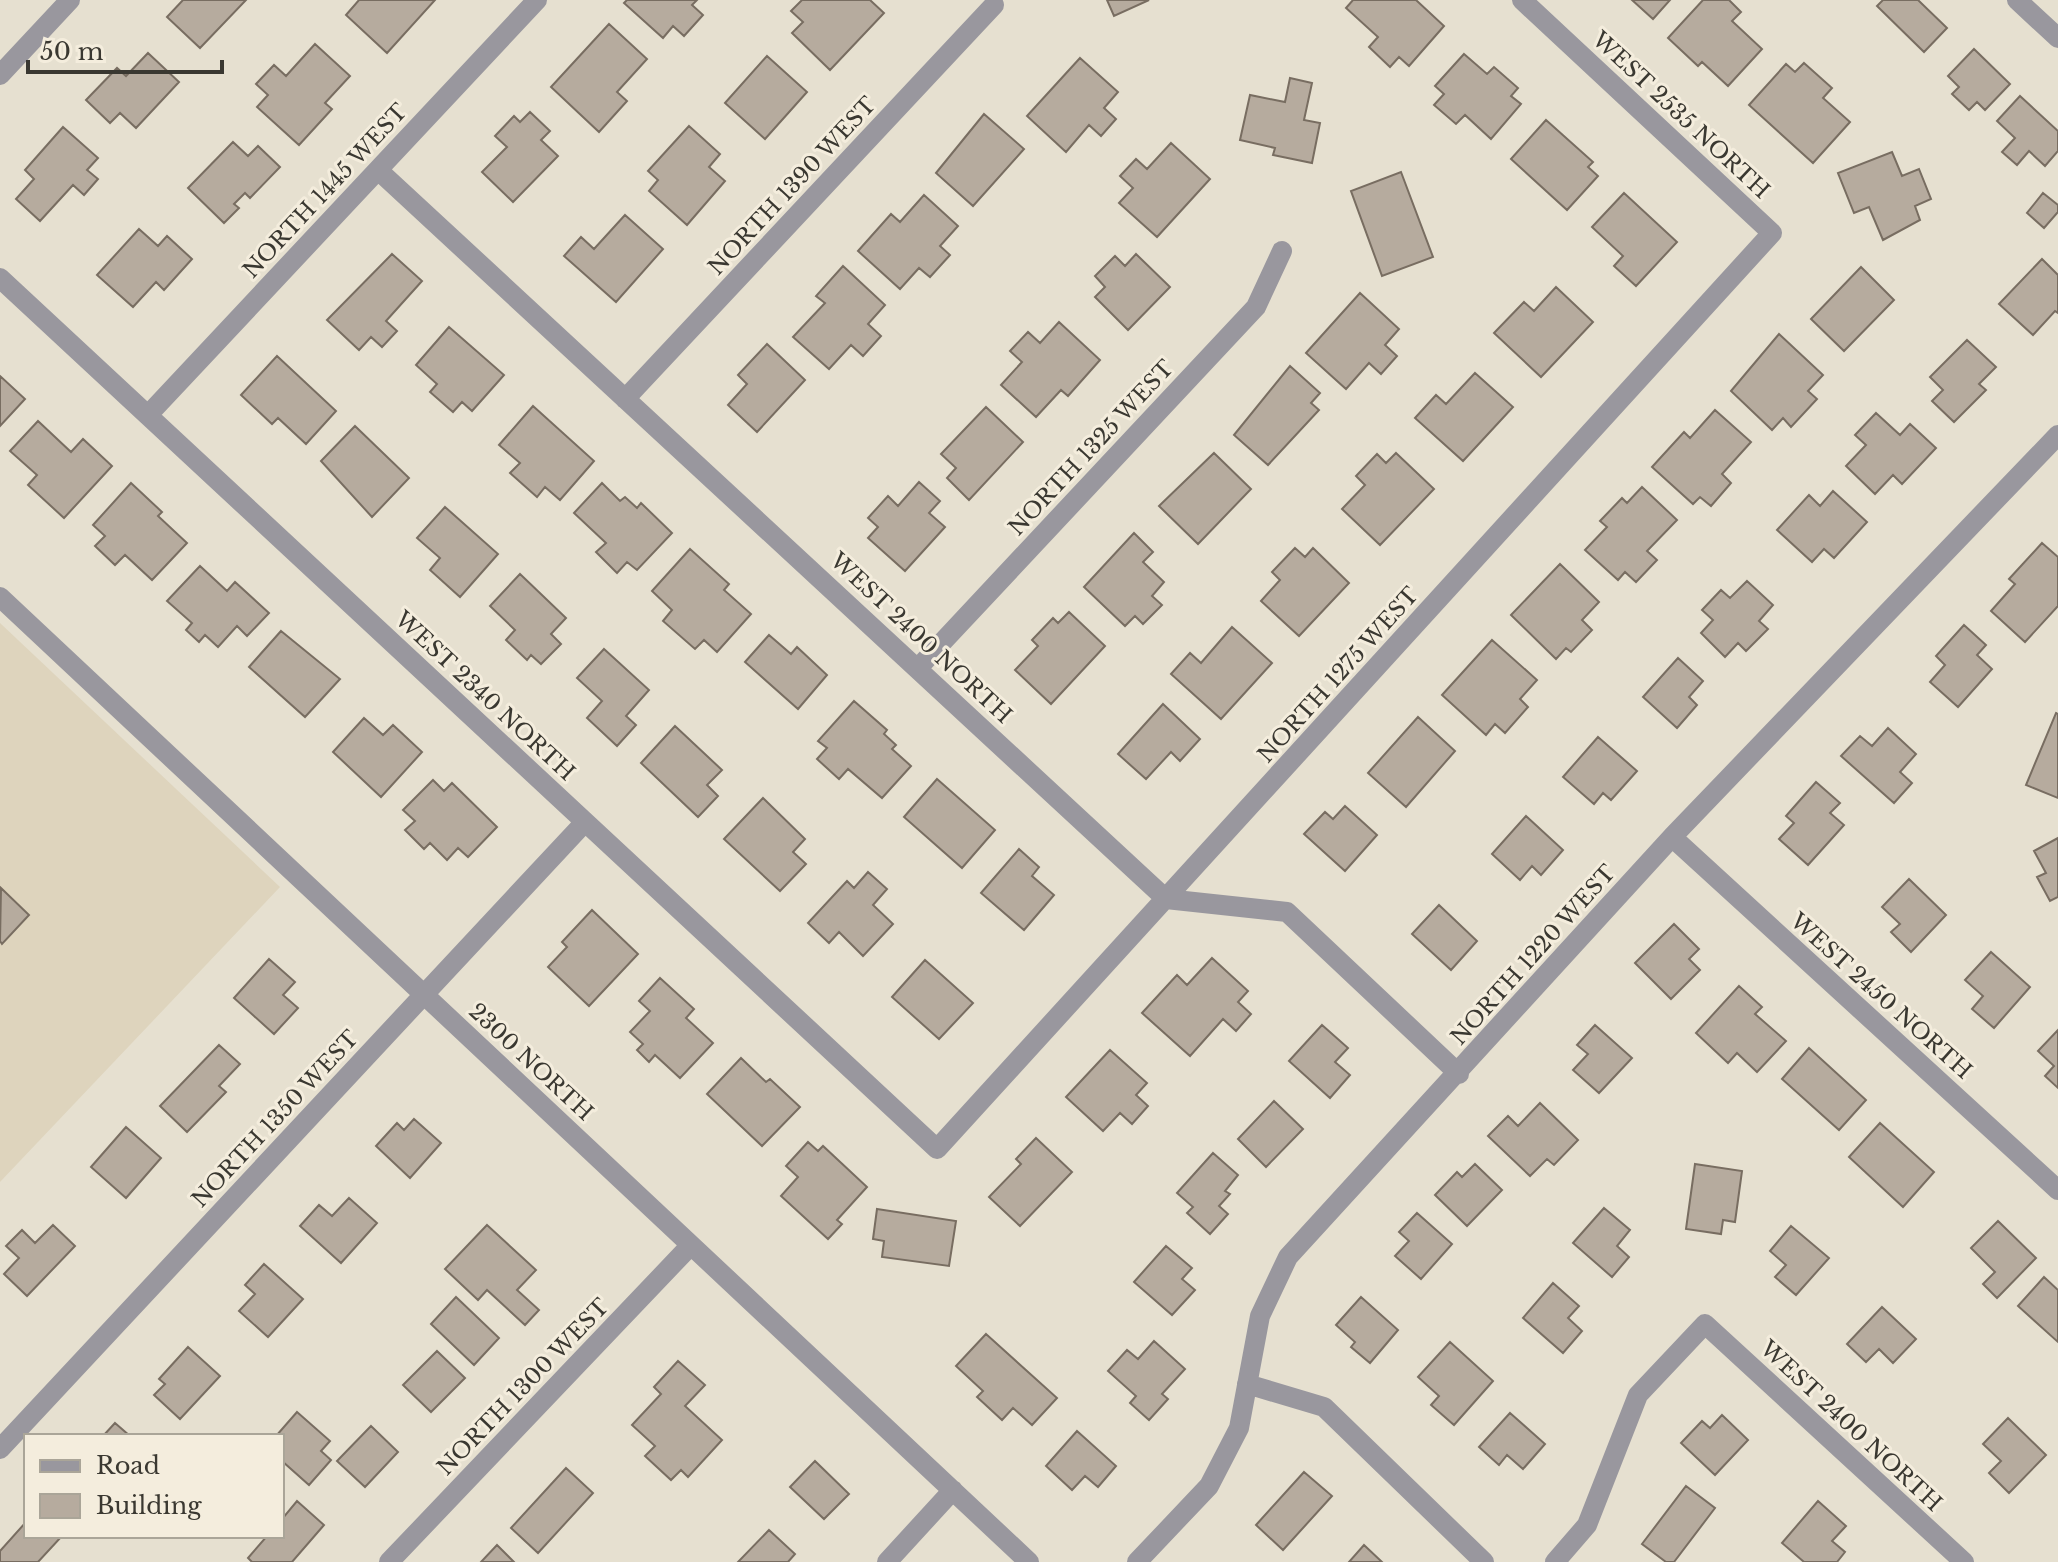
<svg xmlns="http://www.w3.org/2000/svg" width="2058" height="1562" font-family="'Libre Baskerville',serif">
<style>
.built{fill:#ded4bd}
.building{fill:#b6ab9e;stroke:#786d61;stroke-width:2}
.lines{fill:none;stroke-linecap:round;stroke-linejoin:round}
.minor{stroke:#99979e;stroke-width:20}
.labels{text-anchor:middle;dominant-baseline:central;stroke-width:6;stroke-linejoin:round;paint-order:stroke}
.street-label{font-size:22px;fill:#3a3831;stroke:#f4eddd}
</style>
<rect width="100%" height="100%" fill="#e6e0d0"/>
<!-- built -->
<path class="built" d="M0,623L280,887L0,1182Z"/>
<!-- building -->
<path class="building" d="M183,0H246L200,48L167,17Z
M359,0H435L387,53L346,15Z
M627,0H697L692,5L703,15L684,36L673,26L663,38L624,3Z
M802,0H870L884,13L830,70L792,33L803,22L791,11Z
M1107,0H1149L1114,16Z
M1353,0H1416L1444,26L1409,66L1399,57L1390,67L1369,47L1378,37L1346,8Z
M1632,0H1670L1653,19Z
M1703,0H1729L1741,12L1732,21L1762,49L1728,86L1702,62L1698,66L1668,38Z
M1883,0H1918L1947,28L1924,52L1877,6Z
M609,24L647,59L617,92L627,101L599,132L551,87Z
M315,44L350,76L325,103L332,109L299,145L257,107L268,95L256,84L274,65L286,76Z
M1974,49L2010,84L1985,110L1977,102L1969,110L1952,94L1959,87L1948,76Z
M148,53L179,82L136,128L120,113L110,123L86,100L117,68L126,76Z
M1464,54L1487,74L1494,67L1518,88L1511,96L1521,104L1491,139L1465,115L1456,124L1434,105L1444,94L1435,86Z
M767,56L807,92L765,139L725,103Z
M1080,58L1118,92L1104,108L1116,119L1101,136L1089,125L1066,152L1027,116Z
M1804,63L1832,88L1823,98L1850,122L1813,163L1749,105L1786,64L1795,72Z
M1290,78L1312,83L1304,120L1320,123L1312,163L1273,155L1275,148L1240,140L1250,95L1285,102Z
M2020,96L2058,131V151L2045,166L2029,151L2017,165L2002,152L2015,138L1997,121Z
M530,112L550,131L541,140L558,156L513,202L482,172L507,147L495,136L514,116L520,122Z
M984,114L1024,149L973,206L936,173Z
M1546,120L1593,162L1588,167L1598,176L1567,210L1511,159Z
M689,126L720,154L709,167L725,181L687,225L649,191L658,180L648,171Z
M63,127L98,158L87,170L98,179L84,195L73,185L40,221L16,199L34,179L25,170Z
M233,142L248,156L258,146L280,167L250,198L245,193L234,204L239,208L224,223L188,188Z
M1171,143L1210,179L1157,237L1119,203L1133,188L1120,176L1136,159L1147,169Z
M1892,152L1902,176L1919,169L1931,199L1915,206L1920,220L1883,240L1869,207L1854,213L1838,173Z
M1401,172L1433,257L1382,276L1351,191Z
M1624,193L1677,242L1636,286L1614,266L1623,256L1592,227Z
M2043,193L2058,205V212L2044,228L2027,213Z
M924,195L958,226L940,246L950,255L930,277L919,268L900,289L858,251L891,214L900,222Z
M625,215L663,249L616,302L564,256L581,237L594,249Z
M139,229L158,246L167,236L192,259L164,290L156,282L133,307L97,275Z
M392,254L422,281L386,321L397,331L382,347L371,337L359,350L327,320Z
M1136,254L1170,287L1128,330L1095,297L1105,287L1095,276L1115,256L1125,266Z
M2042,259L2058,275V313L2055,311L2033,335L1999,304Z
M843,266L885,305L868,324L881,336L863,356L851,345L829,369L793,337L825,303L816,296Z
M1861,267L1894,300L1844,351L1811,319Z
M1556,287L1593,322L1541,377L1494,333L1524,302L1534,311Z
M1360,293L1399,329L1385,345L1397,356L1381,374L1369,363L1346,389L1306,353Z
M1059,322L1100,360L1068,396L1061,390L1036,417L1001,385L1022,362L1010,351L1028,332L1040,343Z
M449,327L504,375L472,411L462,402L453,412L430,392L437,384L416,365Z
M1779,334L1823,375L1808,391L1817,399L1791,427L1783,418L1772,430L1731,391Z
M1967,340L1996,367L1979,384L1986,390L1954,422L1932,401L1943,390L1930,377Z
M767,344L805,380L757,432L728,405L747,384L738,375Z
M277,356L336,411L306,444L278,418L272,424L241,395Z
M1290,366L1320,393L1311,403L1319,410L1268,465L1234,435Z
M1475,373L1513,407L1463,461L1415,418L1436,395L1446,404Z
M0,376L25,399L0,426Z
M533,406L594,461L560,500L545,487L537,497L510,473L520,463L499,445Z
M986,407L1023,442L969,500L947,478L956,468L941,454Z
M1715,410L1751,442L1722,474L1731,483L1711,506L1700,497L1693,504L1652,467L1684,432L1690,438Z
M1876,413L1900,435L1910,424L1936,448L1902,484L1893,475L1875,494L1846,466L1866,445L1855,435Z
M38,421L71,452L83,439L112,466L64,518L28,485L37,475L10,451Z
M355,426L409,478L372,517L321,461Z
M1214,453L1251,489L1198,544L1159,506Z
M1396,453L1434,489L1380,545L1342,509L1365,485L1356,476L1377,454L1386,463Z
M919,482L940,501L929,513L945,527L905,571L868,538L878,527L868,518L888,496L898,506Z
M131,483L162,512L158,516L187,543L152,580L125,555L115,565L95,546L105,536L93,525Z
M602,483L620,501L625,497L637,508L641,503L672,533L637,570L627,562L617,573L596,552L606,543L574,513Z
M1642,487L1677,520L1647,551L1657,560L1636,582L1625,572L1618,580L1585,550L1607,527L1600,521L1622,498L1627,503Z
M1833,491L1867,522L1834,558L1824,549L1812,562L1777,530L1809,495L1820,506Z
M445,507L498,554L460,597L430,570L440,558L417,538Z
M1134,533L1153,552L1143,562L1164,582L1152,596L1162,605L1143,624L1135,616L1125,626L1084,587Z
M2042,543L2058,557V606L2025,642L1991,611L2015,584L2009,579Z
M1295,548L1305,557L1313,548L1349,583L1299,636L1261,601L1280,580L1272,572Z
M690,549L729,584L724,590L751,614L717,652L704,640L695,649L663,621L672,610L652,591Z
M1560,564L1599,602L1582,620L1592,630L1571,652L1566,648L1556,659L1511,615Z
M200,566L227,591L235,582L269,613L247,636L237,626L218,647L205,635L199,642L186,630L192,623L167,601Z
M520,574L566,618L551,634L561,644L541,664L531,655L527,660L506,640L515,630L490,606Z
M1747,581L1773,605L1759,621L1768,629L1746,651L1738,643L1725,657L1701,633L1713,620L1702,610L1721,590L1730,598Z
M1069,612L1105,646L1051,704L1015,670L1038,646L1032,640L1053,618L1058,623Z
M1964,625L1986,645L1977,655L1992,669L1958,707L1930,682L1945,665L1936,656Z
M1232,627L1272,663L1221,719L1171,674L1190,653L1201,663Z
M281,631L340,679L305,717L249,667Z
M769,635L791,654L797,647L827,675L798,709L745,662Z
M1492,640L1537,680L1520,699L1528,707L1505,733L1495,724L1486,735L1442,695Z
M604,649L649,690L626,716L636,725L617,746L587,718L602,701L577,678Z
M1678,658L1703,681L1689,697L1697,705L1677,728L1643,697Z
M854,701L887,730L884,734L896,745L892,749L911,766L882,798L848,769L839,779L817,759L827,748L818,741Z
M1163,704L1200,739L1180,761L1171,752L1146,779L1118,754Z
M2056,713L2058,714V798L2026,785Z
M1418,717L1455,751L1406,807L1368,773Z
M364,718L383,735L393,725L422,752L381,797L333,752Z
M675,726L722,770L707,785L718,796L698,817L641,763Z
M1888,728L1916,754L1900,772L1912,783L1894,803L1841,756L1860,736L1872,746Z
M1598,737L1637,771L1611,800L1603,793L1594,804L1563,777Z
M937,779L995,830L962,868L904,817Z
M433,780L444,791L452,783L497,827L468,857L458,848L447,860L430,843L424,849L405,830L415,821L403,810Z
M1816,782L1840,803L1830,813L1844,825L1808,865L1779,839L1794,823L1786,816Z
M763,798L805,839L793,852L806,864L780,891L724,839Z
M1345,806L1377,835L1345,871L1304,834L1325,812L1333,819Z
M1526,816L1563,850L1541,875L1532,866L1520,880L1492,854Z
M2058,838V897L2050,901L2037,877L2046,873L2034,851Z
M1019,849L1039,867L1032,876L1054,895L1024,930L981,893Z
M868,872L887,889L873,905L893,924L863,956L839,932L829,943L808,923L847,881L854,888Z
M1909,879L1946,915L1911,952L1891,932L1900,924L1882,907Z
M1,888L29,915L2,944L0,941Z
M1439,905L1477,941L1451,970L1412,934Z
M592,910L638,954L589,1006L548,967L567,947L562,942Z
M1674,924L1699,949L1689,959L1700,970L1671,999L1635,963Z
M1991,952L2030,987L1994,1028L1972,1009L1983,996L1965,980Z
M1212,958L1248,991L1238,1002L1251,1014L1236,1031L1223,1019L1190,1056L1142,1013L1177,975L1187,985Z
M269,959L295,982L283,995L298,1008L274,1034L234,998Z
M925,960L973,1003L939,1039L892,997Z
M660,978L694,1009L686,1018L713,1043L680,1078L655,1055L649,1062L637,1050L643,1044L630,1032L650,1011L639,1001Z
M1739,986L1762,1007L1755,1014L1786,1041L1757,1072L1737,1053L1728,1063L1696,1033Z
M1322,1025L1348,1048L1335,1062L1350,1075L1330,1098L1289,1061Z
M1595,1025L1632,1058L1599,1093L1573,1070L1588,1054L1577,1045Z
M2058,1030V1088L2045,1076L2054,1066L2038,1051Z
M219,1045L240,1064L219,1086L226,1092L187,1132L160,1106Z
M1809,1048L1866,1100L1839,1130L1782,1079Z
M1110,1050L1147,1083L1136,1095L1148,1106L1132,1124L1120,1113L1103,1131L1066,1097Z
M741,1058L766,1082L770,1079L800,1107L762,1146L707,1094Z
M1274,1101L1303,1129L1266,1167L1238,1139Z
M1540,1103L1578,1140L1554,1165L1547,1159L1530,1176L1488,1136L1508,1116L1518,1126Z
M414,1119L441,1143L410,1178L376,1146L397,1123L404,1130Z
M1880,1123L1934,1172L1903,1207L1849,1157Z
M126,1127L161,1158L126,1198L91,1167Z
M1036,1138L1072,1172L1020,1226L989,1197L1021,1164L1016,1159Z
M808,1142L818,1151L823,1146L867,1187L837,1220L842,1224L828,1239L781,1196L798,1177L786,1166Z
M1213,1153L1238,1175L1225,1191L1230,1194L1219,1206L1228,1214L1210,1234L1187,1213L1193,1207L1177,1193Z
M1475,1164L1502,1190L1467,1226L1435,1195L1457,1172L1462,1177Z
M1695,1164L1742,1171L1735,1222L1723,1220L1721,1234L1686,1229Z
M349,1198L377,1223L341,1263L300,1226L319,1205L332,1216Z
M1604,1208L1630,1230L1617,1246L1629,1257L1612,1277L1573,1243Z
M877,1209L956,1221L949,1266L882,1257L884,1241L873,1239Z
M1417,1213L1452,1244L1421,1279L1395,1256L1409,1241L1399,1232Z
M1998,1221L2036,1258L1997,1298L1983,1284L1995,1272L1971,1248Z
M53,1225L75,1246L27,1296L4,1274L19,1258L6,1246L22,1230L35,1243Z
M487,1225L536,1270L517,1290L539,1310L525,1325L487,1290L478,1300L445,1269Z
M1791,1226L1829,1258L1796,1295L1775,1277L1786,1265L1770,1251Z
M1166,1246L1192,1268L1182,1279L1195,1290L1172,1315L1134,1282Z
M264,1264L303,1299L268,1337L239,1311L255,1294L245,1285Z
M2044,1277L2058,1290V1342L2018,1306Z
M1553,1283L1579,1306L1568,1318L1582,1331L1563,1353L1523,1318Z
M456,1297L499,1338L474,1365L431,1324Z
M1361,1297L1398,1330L1370,1363L1351,1347L1355,1342L1336,1325Z
M1882,1307L1916,1339L1893,1363L1879,1349L1866,1362L1847,1344Z
M986,1334L1057,1398L1032,1425L1013,1408L1002,1420L977,1397L983,1391L956,1366Z
M1154,1341L1185,1369L1162,1394L1168,1399L1149,1420L1130,1403L1136,1396L1108,1371L1127,1350L1138,1359Z
M1450,1342L1493,1381L1454,1425L1431,1405L1439,1396L1418,1377Z
M188,1347L220,1376L180,1419L154,1395L165,1384L159,1379Z
M437,1351L465,1378L431,1412L403,1385Z
M678,1361L705,1385L685,1406L722,1440L688,1477L681,1470L671,1480L645,1456L655,1446L632,1425L661,1394L654,1387Z
M297,1412L330,1441L321,1451L331,1460L309,1485L282,1461V1436H276Z
M1510,1413L1545,1444L1523,1469L1507,1455L1499,1465L1479,1447Z
M1722,1415L1748,1440L1715,1475L1681,1443L1702,1421L1710,1428Z
M2008,1418L2046,1455L2009,1493L1989,1473L2001,1461L1983,1444Z
M115,1423L130,1436H103Z
M371,1426L398,1452L365,1487L337,1461Z
M1077,1431L1116,1466L1098,1487L1085,1476L1072,1490L1046,1466Z
M815,1461L849,1494L824,1519L790,1487Z
M566,1468L593,1493L538,1553L511,1528Z
M1304,1472L1332,1496L1283,1550L1256,1525Z
M1686,1486L1715,1508L1674,1562H1666L1642,1544Z
M297,1501L324,1525L292,1562H252L248,1558L267,1536H282V1519Z
M1818,1501L1846,1526L1832,1541L1845,1552L1837,1562H1804L1782,1543Z
M26,1522V1536H62L38,1562H0V1551Z
M769,1530L795,1554L788,1562H738Z
M497,1545L514,1562H481Z
M1364,1545L1382,1562H1349Z"/>
<g class="lines">
<!-- minor -->
<path class="minor" d="M2017,0L2058,38
M0,75L70,0
M378,170L1166,899L1287,912L1459,1074
M0,278L937,1149L1772,233L1522,0
M625,399L994,5
M148,415L537,0
M0,597L1029,1562
M919,667L1256,307L1282,251
M1672,837L2058,1190
M1247,1384L1324,1407L1484,1562
M0,1449L585,822
M389,1562L691,1245
M887,1562L953,1490
M1137,1562L1209,1486L1239,1428L1260,1316L1288,1257L1672,837L2058,435
M1555,1562L1587,1525L1638,1395L1705,1324L1964,1562"/>
</g>
<g class="labels">
<!-- street labels -->
<g class="street-label">
<text transform="translate(1681 115) rotate(43)">WEST 2535 NORTH</text>
<text transform="translate(792 186) rotate(-47)">NORTH 1390 WEST</text>
<text transform="translate(325 191) rotate(-47)">NORTH 1445 WEST</text>
<text transform="translate(1091 448) rotate(-47)">NORTH 1325 WEST</text>
<text transform="translate(921 638) rotate(43)">WEST 2400 NORTH</text>
<text transform="translate(1338 675) rotate(-48)">NORTH 1275 WEST</text>
<text transform="translate(485 696) rotate(43)">WEST 2340 NORTH</text>
<text transform="translate(1533 955) rotate(-48)">NORTH 1220 WEST</text>
<text transform="translate(1881 996) rotate(42)">WEST 2450 NORTH</text>
<text transform="translate(531 1062) rotate(43)">2300 NORTH</text>
<text transform="translate(275 1119) rotate(-47)">NORTH 1350 WEST</text>
<text transform="translate(523 1387) rotate(-46)">NORTH 1300 WEST</text>
<text transform="translate(1851 1426) rotate(43)">WEST 2400 NORTH</text>
</g>
</g>
<!-- legend -->
<rect x="24" y="1434" width="260" height="104" fill="#f4eddd" stroke="#aaa598" stroke-width="2"/>
<rect x="40" y="1460" width="40" height="12" fill="#99979e" stroke="#aaa598" stroke-width="2"/>
<text x="96" y="1474" font-size="24" fill="#3a3831">Road</text>
<rect x="40" y="1494" width="40" height="24" fill="#b6ab9e" stroke="#aaa598" stroke-width="2"/>
<text x="96" y="1514" font-size="24" fill="#3a3831">Building</text>
<!-- scale -->
<path d="M28 60v12h194v-12" fill="none" stroke="#3a3831" stroke-width="4"/>
<text x="40" y="60" font-size="24" fill="#3a3831" stroke="#f4eddd" stroke-width="6" paint-order="stroke">50 m</text>
</svg>
